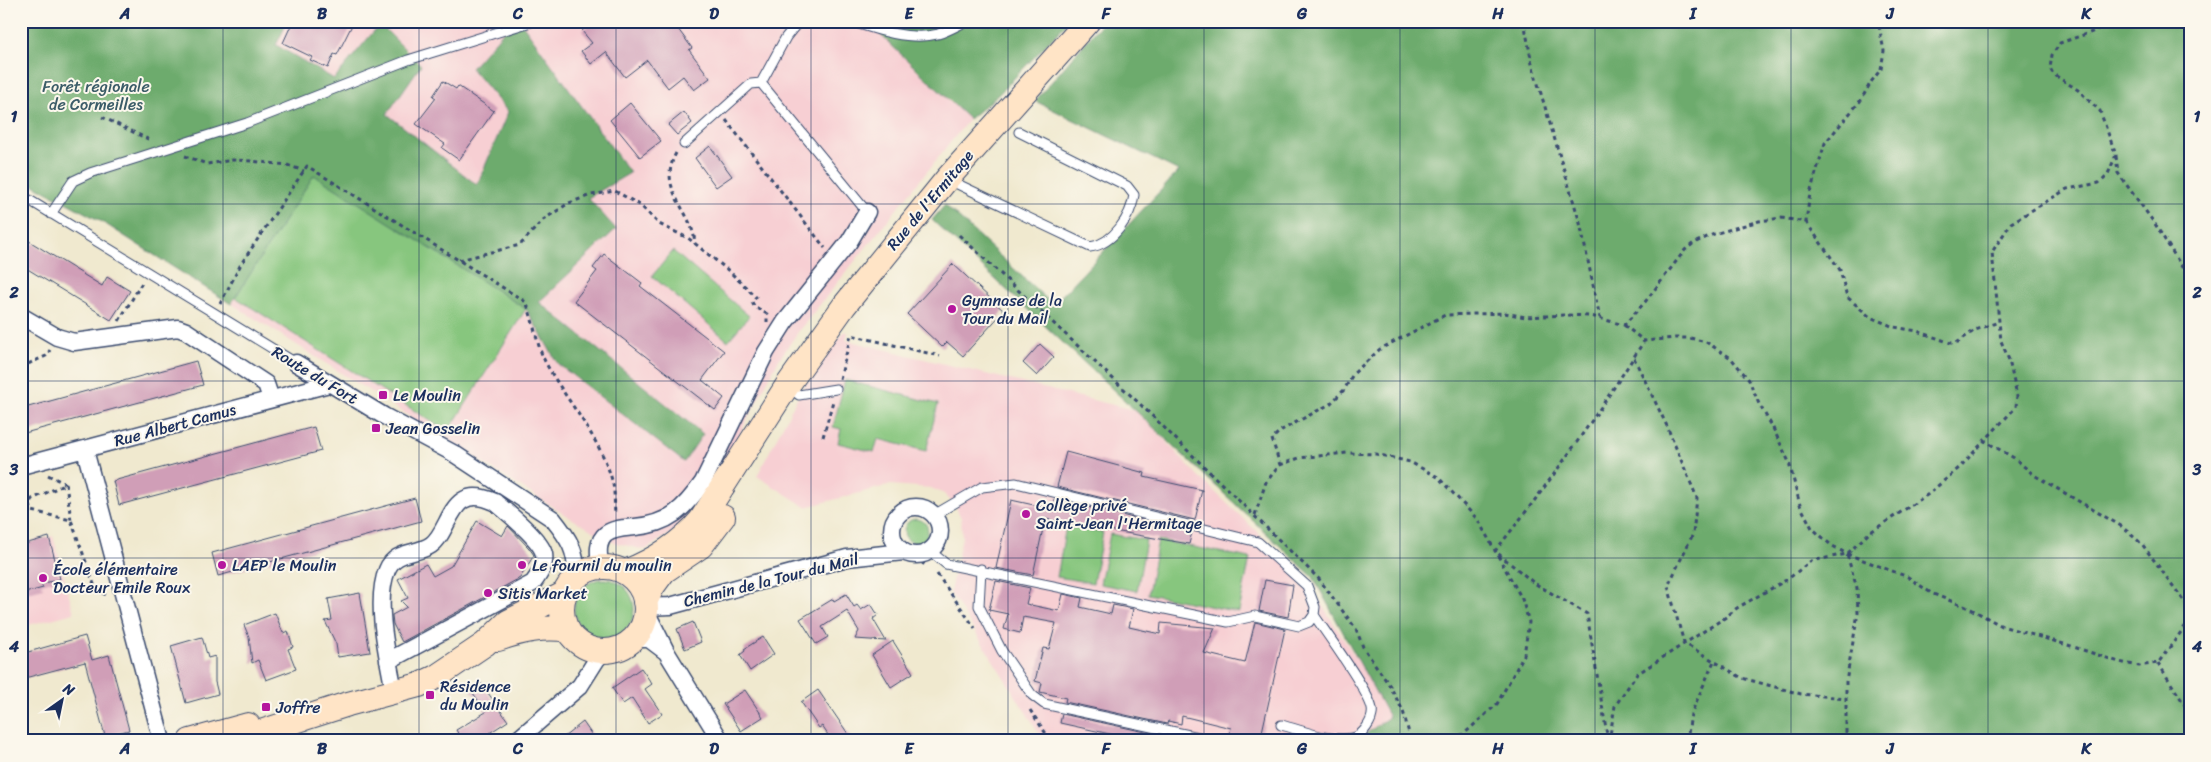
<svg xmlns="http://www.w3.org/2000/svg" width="2211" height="762" font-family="Sriracha,sans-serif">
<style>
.built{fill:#f7cfd3}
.green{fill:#87c67e;stroke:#517a6e}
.forest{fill:#6dab6d;stroke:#446d66}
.building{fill:#d09eb7}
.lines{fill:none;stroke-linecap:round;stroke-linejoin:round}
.lane-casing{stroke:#3b4b6f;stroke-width:11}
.street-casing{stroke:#3b4b6f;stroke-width:19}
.secondary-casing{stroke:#3b4b6f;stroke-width:26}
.path{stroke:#3b4b6f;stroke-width:3;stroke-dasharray:4 4;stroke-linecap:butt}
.lane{stroke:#fff;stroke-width:9}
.street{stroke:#fff;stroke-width:16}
.secondary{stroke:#ffe4c6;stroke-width:24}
.grid{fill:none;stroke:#1b2f5e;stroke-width:1;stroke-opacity:0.55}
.poi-dot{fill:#b5179e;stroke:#fbf7ec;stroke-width:2}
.labels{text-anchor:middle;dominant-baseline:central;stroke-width:4;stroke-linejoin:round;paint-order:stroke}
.park-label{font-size:16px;fill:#3b5c68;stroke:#fbf7ec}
.street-label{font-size:16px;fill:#1b2f5e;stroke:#fbf7ec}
.poi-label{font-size:16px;fill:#1b2f5e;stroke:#fbf7ec;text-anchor:start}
.neatline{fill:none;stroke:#1b2f5e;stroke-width:2}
.grid-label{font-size:16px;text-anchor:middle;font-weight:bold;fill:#1b2f5e}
</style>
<rect width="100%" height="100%" fill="#fbf7ec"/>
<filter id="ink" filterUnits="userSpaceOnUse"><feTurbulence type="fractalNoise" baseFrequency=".02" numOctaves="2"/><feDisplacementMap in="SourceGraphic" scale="10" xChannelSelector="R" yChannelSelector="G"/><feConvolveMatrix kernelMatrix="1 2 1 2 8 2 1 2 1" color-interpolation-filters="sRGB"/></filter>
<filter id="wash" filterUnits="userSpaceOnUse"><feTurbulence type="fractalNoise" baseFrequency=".0096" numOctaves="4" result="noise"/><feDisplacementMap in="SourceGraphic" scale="20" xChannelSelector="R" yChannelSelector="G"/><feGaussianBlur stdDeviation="1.12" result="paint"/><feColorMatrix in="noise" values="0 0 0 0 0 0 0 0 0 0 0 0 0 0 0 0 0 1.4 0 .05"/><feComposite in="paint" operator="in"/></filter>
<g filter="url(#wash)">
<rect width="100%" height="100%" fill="#f0e9cf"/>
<!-- built -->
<path class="built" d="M226,21H1048L798,332L778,361L707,496L698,509L674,531L645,550L612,542L562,513L104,223Z
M844,332H848L846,340L1138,411L1197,475L1303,575L1409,741H1044L950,592L962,537L961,518L955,505L944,494L931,488L890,485L806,507L757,476L802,389Z
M21,506L31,542L53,536L74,613L21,627Z"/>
<!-- green -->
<path class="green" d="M313,174L526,309L448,432L235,297Z
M673,251L749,316L728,341L652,276Z
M845,380L938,404L926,451L878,439L874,452L838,443L841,429L833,427Z
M904 531a12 12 0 1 1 24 0a12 12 0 1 1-24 0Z
M1066,526L1103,533L1093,583L1057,577Z
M1110,534L1146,540L1137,591L1100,584Z
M1158,540L1250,558L1239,612L1148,594Z
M574 609a30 30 0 1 1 60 0a30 30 0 1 1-60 0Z"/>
<!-- forest -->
<path class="forest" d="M21,21H288L276,45L334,79L380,24L421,65L387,114L477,185L508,112L471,68L513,21H520L630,173L588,198L616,229L539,302L703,434L684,462L558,364L526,309L314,175L231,304L104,223L21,178Z
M866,21H1069L999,94L969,119Z
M1104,21H2190V734L2179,741H1356L1389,717L1313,577L932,220L945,205L1053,305L1179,171L1035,101Z"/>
<g id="blocks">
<!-- building -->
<path class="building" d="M293,21H354L337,55L334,54L328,68L310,60L312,57L283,43Z
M593,21H672L692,48L689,50L710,78L694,90L683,76L668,88L647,60L625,77L606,52L591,64L581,51L592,43L582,31Z
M443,81L456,89L458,86L494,111L459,160L442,148L445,144L416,124L436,98L433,96Z
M630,103L661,141L640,157L610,120Z
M684,112L692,123L677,135L668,125Z
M710,146L732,176L716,187L695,158Z
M21,236L102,286L107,277L130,291L111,320L21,265Z
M604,254L642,283L640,286L724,351L702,380L724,398L715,410L574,301L597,271L593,268Z
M953,264L1004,311L963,356L947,342L942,347L907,314Z
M1040,344L1054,357L1037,376L1023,363Z
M196,361L203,385L21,434V409Z
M314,427L321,451L119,505L113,481Z
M1066,452L1145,473L1144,477L1202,490L1195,520L1057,487Z
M415,498L421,521L218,576L212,553Z
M1054,499L1192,532L1189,544L1045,519L1033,575L996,568L1011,500L1052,509Z
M477,521L502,536L508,526L529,548L534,555L520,578L402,642L393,624L392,615L407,607L401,601L408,598L398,579L426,564L433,576L451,566Z
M49,537L60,579L41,584L43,588L21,594V545Z
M1265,580L1293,585L1288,617L1259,611Z
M996,581L1030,588L1026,604L1059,611L1063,594L1082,598L1080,607L1111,614L1113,605L1133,609L1129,627L1160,634L1161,623L1215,628L1204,653L1245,663L1255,622L1285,629L1260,741H1228L1231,728L1182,716L1181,724L1168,721L1167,724L1065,702L1066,698L1040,692L1042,683L1035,681L1043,648L1049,649L1056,623L1023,617L1020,633L1004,629L1008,614L989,610Z
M360,593L370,652L338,657L336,644L325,621L332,620L328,599Z
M846,594L854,607L857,605L861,610L871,604L878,615L873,619L886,641L855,639L859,631L847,611L822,627L828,637L816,644L800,619L833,599L834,601Z
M275,613L283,633L288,631L293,647L288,649L296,669L266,680L258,660L252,663L249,637L244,625Z
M693,622L701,642L685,649L677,629Z
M85,636L92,660L109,655L129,730L105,736L85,662L21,679V654Z
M202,637L208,658L215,656V682L218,694L186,703L171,646Z
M763,637L774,654L750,671L740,655L745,651L744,649Z
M893,641L913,673L891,687L872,655Z
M641,668L652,684L645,689L662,714L648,723L632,698L623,704L612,688Z
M481,683L508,721L477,741H463L456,730L486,712L471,690Z
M745,690L763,717L741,731L723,704Z
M818,690L853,741H832L822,726L819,728L801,702Z
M1062,714L1164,736L1163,741H1128V738L1060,723Z
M583,722L596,741H559Z"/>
</g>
</g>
<g filter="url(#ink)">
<use href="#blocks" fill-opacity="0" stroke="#3b4b6f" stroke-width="1"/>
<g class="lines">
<defs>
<path id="lane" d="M850,21C877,30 910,41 938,34C948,31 958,25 967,21
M761,83L786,37L799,21
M684,144L751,84L761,83L867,212
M949,180L1090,247C1113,244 1131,217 1134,195L1127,186L1019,132
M21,195L296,363
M51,214L73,181L90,173L247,123L408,60L534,21
M787,386L799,395L836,389
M930,551L946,564L1228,622L1255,616L1299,626L1309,622L1314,615L1315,607L1307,586L1258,542L1016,483L982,487L934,515
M981,569L979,606L1002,651L1032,695L1044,704L1208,739
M1281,725C1302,730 1329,742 1352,738C1362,737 1374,720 1372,709C1369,691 1326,633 1314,615"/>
<path id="street" d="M21,316L57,337L74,342L178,328L186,331L266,384L271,399
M296,363L384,416L453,453L553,519C569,539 577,551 576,577
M85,450L162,741
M21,466L329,384
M892 531a24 24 0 1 1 48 0a24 24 0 1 1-48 0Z
M600,567C599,556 596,542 606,534C614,528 626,528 635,527C669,524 684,509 703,482L766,352L785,322L849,242L867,212
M645,607L670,606L847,558L903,552
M646,611L667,653L721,741
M633,639H649L665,651
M388,661L533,583C539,575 546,565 544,554C541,540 507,512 495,502C449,481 452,530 431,545C416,555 395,550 387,570C374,602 388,658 394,691
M516,741L580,686L597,659L606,650"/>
<path id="secondary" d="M562 609a42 42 0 1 1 84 0a42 42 0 1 1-84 0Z
M625,572C653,561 681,543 701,520L787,386L844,306L947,179L1088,21
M645,602L653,586L664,571L701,546L723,517
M498,639C522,631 543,626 568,630
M190,741L248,725
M233,741L348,704L419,685L436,677L485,644L508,622L564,594"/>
</defs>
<!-- lane casing -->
<use href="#lane" class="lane-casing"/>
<!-- street casing -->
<use href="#street" class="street-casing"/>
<!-- secondary casing -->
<use href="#secondary" class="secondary-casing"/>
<!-- path -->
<path class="path" d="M1524,21L1532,64L1580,223L1600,318
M102,117L152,141
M726,120L825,248
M676,153C656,191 693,209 695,244
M185,156L207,164L233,160L251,161L287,165L304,171
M2116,156L2118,173L2155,224L2190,280
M1806,222L1840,270L1847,297L1870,317L1894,327L1917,331L1951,343L1958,342L1975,330L1999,322
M959,235L1140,404L1319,579L1356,629L1363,647L1390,686L1403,711L1411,741
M459,260L520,245L543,220L569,203L591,195L615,191L640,205L659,224L688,238L729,271L756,297L752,302L754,306L767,314V322
M220,304L241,264L307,166L526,302C535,323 536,347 548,367C569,404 600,438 612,480C615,490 614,503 615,514
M119,321L143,281
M1624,325L1644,341L1675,338H1690L1706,342L1731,358L1749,380L1759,404L1772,426L1789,462L1800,505L1812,528L1831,545L1847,554L1908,577L1931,593L1971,609L2002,626L2071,646L2119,662L2139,666L2158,663L2190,620
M1634,358L1666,424L1697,498L1693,534L1668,586L1684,643L1742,678L1801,694L1846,698
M21,367L46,356L50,350
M840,379L851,335L940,356
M823,437L833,401
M1983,440L2014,458L2034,475L2121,526L2142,544L2190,609
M1280,465L1299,458L1347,453L1376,454L1410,462L1438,477L1478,520L1522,599L1529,622L1524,655L1497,704L1465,733L1451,741
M48,475L66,484L32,499L29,503L32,511L71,520L96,590L109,596
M66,484L71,520
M1255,515L1266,482L1280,465L1272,439L1280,431L1330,404L1344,390L1353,374L1380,349L1445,315L1505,313L1525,317L1566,315L1591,316L1624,325L1645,302L1685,250L1694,243L1714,234L1759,221L1781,218L1806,222L1810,193L1825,143L1861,100L1871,82L1881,69L1884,51L1878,21
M915,557L926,566
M937,574L975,628
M2158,663L2190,713
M1030,710L1051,741
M1608,741L1587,614L1534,583L1495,551C1549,484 1598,414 1644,341
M1609,741L1615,706L1637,674L1726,617L1737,608L1788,579L1811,561L1847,554L1869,533L1927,495L1959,468L2016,407L2017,396L2009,360L2001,341L1992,252L2011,223L2067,189L2099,183L2108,174L2116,155L2100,111L2078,90L2053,74L2050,68L2052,55L2060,43L2092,32L2114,21
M1687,741L1691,714L1714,661
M1846,741V682L1858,613L1857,588L1847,555"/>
<!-- lane -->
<use href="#lane" class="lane"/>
<!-- street -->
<use href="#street" class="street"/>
<!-- secondary -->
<use href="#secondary" class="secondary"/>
</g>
</g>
<!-- grid -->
<path class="grid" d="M223,21V741M419,21V741M616,21V741M811,21V741M1008,21V741M1204,21V741M1400,21V741M1595,21V741M1791,21V741M1988,21V741M21,204H2190M21,381H2190M21,558H2190"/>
<!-- markers -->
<g class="poi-dot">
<circle cx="952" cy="309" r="5"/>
<rect x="378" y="390" width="10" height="10" rx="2.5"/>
<rect x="371" y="423" width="10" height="10" rx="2.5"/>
<circle cx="1026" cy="514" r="5"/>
<circle cx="222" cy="565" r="5"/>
<circle cx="522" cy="565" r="5"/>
<circle cx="43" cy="578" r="5"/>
<circle cx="488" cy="593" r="5"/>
<rect x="425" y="690" width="10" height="10" rx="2.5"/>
<rect x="261" y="702" width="10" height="10" rx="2.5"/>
</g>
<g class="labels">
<!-- park labels -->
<g class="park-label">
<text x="96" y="86">Forêt régionale<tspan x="96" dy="18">de Cormeilles</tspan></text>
</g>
<!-- street labels -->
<g class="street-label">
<text transform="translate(930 200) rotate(-50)">Rue de l'Ermitage</text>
<text transform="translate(315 375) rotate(31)">Route du Fort</text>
<text transform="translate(175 425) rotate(-15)">Rue Albert Camus</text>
<text transform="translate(771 580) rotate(-14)">Chemin de la Tour du Mail</text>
</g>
<!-- poi labels -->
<g class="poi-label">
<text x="962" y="300">Gymnase de la<tspan x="962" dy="18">Tour du Mail</tspan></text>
<text x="393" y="395">Le Moulin</text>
<text x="386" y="428">Jean Gosselin</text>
<text x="1036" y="505">Collège privé<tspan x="1036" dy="18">Saint-Jean l'Hermitage</tspan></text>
<text x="232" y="565">LAEP le Moulin</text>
<text x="532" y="565">Le fournil du moulin</text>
<text x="53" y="569">École élémentaire<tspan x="53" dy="18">Docteur Emile Roux</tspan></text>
<text x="498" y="593">Sitis Market</text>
<text x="440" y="686">Résidence<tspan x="440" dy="18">du Moulin</tspan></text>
<text x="276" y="707">Joffre</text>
</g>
</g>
<!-- margin -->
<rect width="2211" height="762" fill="none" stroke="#fbf7ec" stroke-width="55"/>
<!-- north arrow -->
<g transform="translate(62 700) rotate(33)" stroke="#fbf7ec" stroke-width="4" paint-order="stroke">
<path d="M0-4L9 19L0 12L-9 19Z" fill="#1b2f5e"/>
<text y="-8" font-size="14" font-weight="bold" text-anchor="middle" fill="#1b2f5e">N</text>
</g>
<rect x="28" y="28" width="2156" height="706" class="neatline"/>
<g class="grid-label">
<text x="125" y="19">A</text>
<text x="322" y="19">B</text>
<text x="518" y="19">C</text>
<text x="714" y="19">D</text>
<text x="909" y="19">E</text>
<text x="1106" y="19">F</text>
<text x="1302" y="19">G</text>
<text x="1498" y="19">H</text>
<text x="1693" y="19">I</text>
<text x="1890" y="19">J</text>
<text x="2086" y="19">K</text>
<text x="14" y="122">1</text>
<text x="2197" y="122">1</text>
<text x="14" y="298">2</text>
<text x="2197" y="298">2</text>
<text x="14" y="475">3</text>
<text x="2197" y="475">3</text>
<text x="14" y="652">4</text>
<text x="2197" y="652">4</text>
<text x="125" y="754">A</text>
<text x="322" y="754">B</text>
<text x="518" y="754">C</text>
<text x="714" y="754">D</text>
<text x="909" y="754">E</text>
<text x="1106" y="754">F</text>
<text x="1302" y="754">G</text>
<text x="1498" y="754">H</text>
<text x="1693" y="754">I</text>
<text x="1890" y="754">J</text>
<text x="2086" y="754">K</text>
</g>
</svg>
